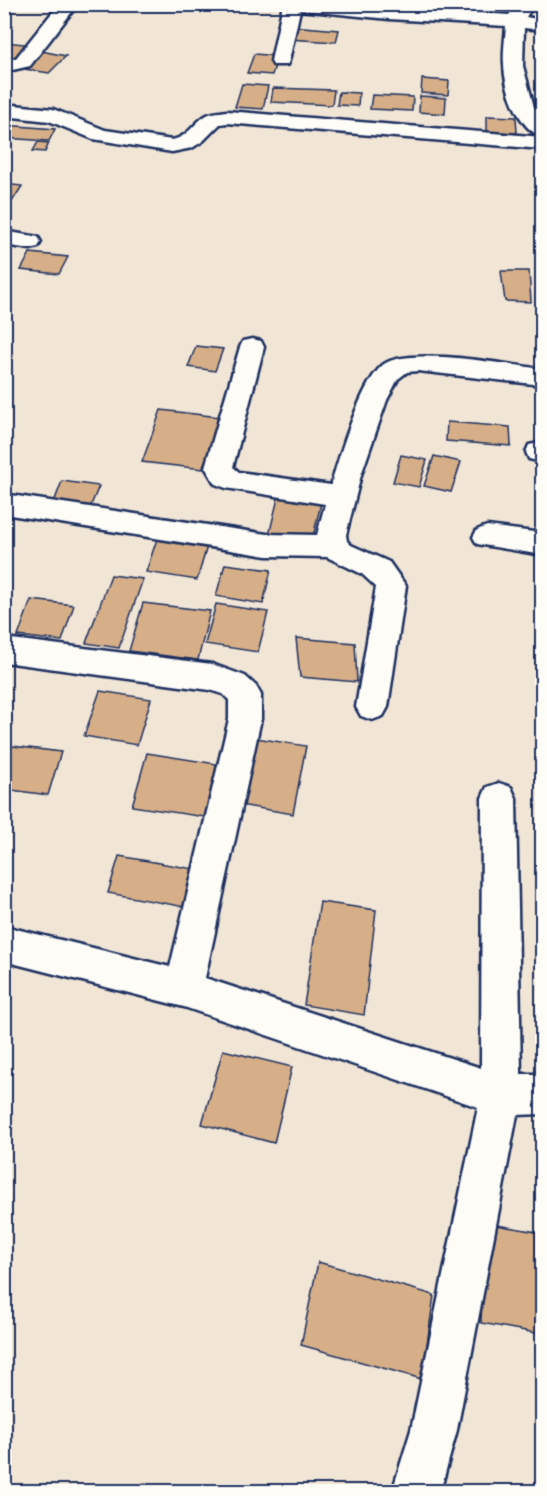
<svg xmlns="http://www.w3.org/2000/svg" width="547" height="1496" font-family="'Shantell Sans',sans-serif">
<style>
.building{fill:#d6af88;stroke:#1b2f5e;stroke-width:1.5}
.lines{fill:none;stroke-linecap:round;stroke-linejoin:round}
.street-casing{stroke:#1b2f5e;stroke-width:5}
.street{fill:#fdfcf7;fill-rule:evenodd}
</style>
<rect width="100%" height="100%" fill="#f1e5d6"/>
<filter id="ink" filterUnits="userSpaceOnUse"><feTurbulence type="fractalNoise" baseFrequency=".0167" numOctaves="2"/><feDisplacementMap in="SourceGraphic" scale="12" xChannelSelector="R" yChannelSelector="G"/><feConvolveMatrix kernelMatrix="1 2 1 2 8 2 1 2 1" color-interpolation-filters="sRGB"/></filter>
<g filter="url(#ink)">
<!-- building -->
<path class="building" d="M291,26L339,30L336,42L288,39Z
M4,42L25,44L14,59L4,58Z
M41,51L66,56L49,73L24,69Z
M254,54L278,56L272,75L247,73Z
M422,79L449,81L448,95L421,93Z
M242,84L268,86L263,109L235,107Z
M273,88L334,90L332,105L271,102Z
M339,92L359,93L358,106L337,105Z
M372,95L413,97L412,111L370,109Z
M420,96L446,98L445,114L419,112Z
M487,116L516,117L517,133L487,132Z
M4,125L55,129L49,141L4,138Z
M38,142L49,143L45,152L33,151Z
M4,184L22,186L8,208L4,207Z
M30,253L68,257L59,274L21,270Z
M501,271H529L531,302L505,301Z
M196,346L223,349L215,371L188,367Z
M161,410L219,417L203,469L142,462Z
M447,422L510,427L511,446L446,441Z
M401,455L427,460L419,487L393,482Z
M434,456L461,462L451,492L424,486Z
M62,481L99,486L89,510L53,505Z
M279,494L322,499L312,541L269,535Z
M158,536L208,543L197,580L146,572Z
M225,564L271,570L263,604L216,596Z
M111,575L143,579L119,648L86,643Z
M31,600L74,605L62,641L18,636Z
M143,603L210,611L198,660L129,651Z
M216,604L268,612L258,652L205,644Z
M296,638L355,643L357,682L300,677Z
M100,691L151,699L137,745L84,736Z
M256,738L306,746L293,814L240,805Z
M4,745L61,752L48,795L4,789Z
M147,753L223,765L211,818L132,806Z
M119,856L194,869L185,907L108,893Z
M320,902L376,910L364,1015L304,1005Z
M223,1050L292,1067L274,1143L202,1124Z
M485,1223L542,1233V1334L481,1323Z
M318,1262L434,1295L422,1379L301,1345Z"/>
<g class="lines">
<defs>
<path id="street" d="M59,4H78L30,66L4,72V60L16,58Z
M283,4H350L509,15L516,4H534L526,17L542,20V30L524,28L523,66L534,107L542,118V136C519,131 504,86 504,64C503,52 505,39 506,26L389,19L300,10L289,61L287,65H273L271,61Z
M4,104L53,109L105,130L172,140C189,137 194,122 207,115C213,112 221,112 227,111L542,137V149L227,123L220,124L203,141L192,148L172,152L93,139L49,121L4,116Z
M4,231L38,237L41,242L38,247L30,249L4,245Z
M252,339L261,341L264,347L233,467L239,472L331,485C339,457 362,380 384,364C409,346 510,365 542,369V385L418,371L407,372L398,379L387,400L361,475L346,535L347,541L351,545L389,562L406,586L388,707L383,716L372,720L361,716L356,707L376,587L362,574L327,557L267,556L4,514V494L267,534L317,535L325,504L226,488L215,484L205,467L240,347L243,341Z
M539,443L542,444V462L529,459L526,452L529,445Z
M487,526L542,533V555L477,544L473,537L477,530Z
M4,638L212,664L245,676L256,686L261,695V719L205,978L481,1068L482,798L487,787L499,783L511,787L516,798L521,1074H542V1114L517,1115L457,1430L440,1492H392L411,1430L478,1107L184,1007L4,961V926L170,967L229,719V700L223,694L210,690L4,662Z"/>
</defs>
<!-- street casing -->
<use href="#street" class="street-casing"/>
<!-- street -->
<use href="#street" class="street"/>
</g>
</g>
<!-- margin -->
<rect width="547" height="1496" fill="none" stroke="#fdfcf7" stroke-width="24"/>
<rect x="12" y="12" width="523" height="1472" fill="none" stroke="#1b2f5e" stroke-width="2" filter="url(#ink)"/>
</svg>
